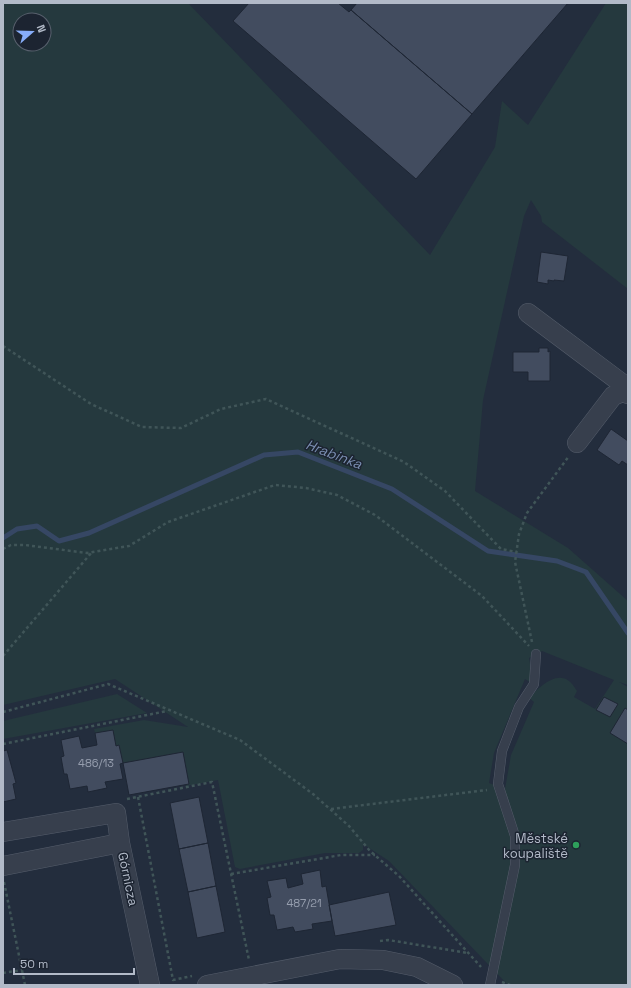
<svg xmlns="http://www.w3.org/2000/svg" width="631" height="988" font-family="'Space Grotesk',sans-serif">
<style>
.green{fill:#25393e;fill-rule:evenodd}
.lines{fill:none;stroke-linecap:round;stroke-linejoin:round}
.stream{stroke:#364764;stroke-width:5}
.building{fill:#424c5f;stroke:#1e2634}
.lane-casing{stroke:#555d6b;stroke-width:10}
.street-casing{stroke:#555d6b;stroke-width:20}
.path{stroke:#405558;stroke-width:2.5;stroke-dasharray:3 3;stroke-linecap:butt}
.lane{stroke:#373f4d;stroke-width:9}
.street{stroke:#373f4d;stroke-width:19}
.leisure-dot{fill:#2e9e5b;stroke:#1c2431;stroke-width:1.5}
.labels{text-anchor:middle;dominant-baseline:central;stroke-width:3;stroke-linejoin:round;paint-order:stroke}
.number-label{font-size:11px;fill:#969eae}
.poi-label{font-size:13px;fill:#b2bac8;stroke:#1c2431;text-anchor:end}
.street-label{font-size:13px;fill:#b2bac8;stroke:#1c2431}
.water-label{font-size:14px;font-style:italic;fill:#7a8eb1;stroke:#1c2431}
</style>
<rect width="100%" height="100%" fill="#232d3d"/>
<!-- green -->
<path class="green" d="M3,3H188L430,255L495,147L502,101L528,125L606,3H628V289L542,222L541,216L531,200L524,216L483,400L475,491L568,548L628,601V685L619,682L628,687V985H508L389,861L363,844V850L359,853H325L240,869L235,867L218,780L186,786V784H189L183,752L123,763L119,746H116L113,730L95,733L94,729L144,720L188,727L115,679L3,705ZM20,20H44V44H20ZM542,651L614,680L595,709L574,697L577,691C575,688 572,683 569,681C556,670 537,689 529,698L534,702L511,755L505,789L489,783L494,753L525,679L530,682L531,669L529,658Z
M117,694L147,713L3,739V721Z"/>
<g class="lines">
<!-- stream -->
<path class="stream" d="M3,538L17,529L37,526L59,541L89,533L264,455L298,452L392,489L488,551L557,561L586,572L628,633"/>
</g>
<!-- building -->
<path class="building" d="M249,3H338L349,12L351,10L472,114L416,179L233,21Z
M357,3H568L472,114L351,10Z
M541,252L568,256L564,281L554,280V281L548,280V284L537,282Z
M539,348H548V352L550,351V381H528V372H513V352H539Z
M611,429L628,441V465L622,461L619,465L597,450Z
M604,697L618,704L610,717L596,710Z
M625,708L628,710V744L610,733Z
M113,730L116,746L119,745L123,763L120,764L123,779L105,782L107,788L88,792L87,786L70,789L67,774H64L61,757L64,756L61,740L79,736L82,748L97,745L95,733Z
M7,750L16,783L13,784L16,799L3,802V751Z
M183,752L189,784L129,795L123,763Z
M199,797L208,843L179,849L170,803Z
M208,843L216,886L188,892L179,849Z
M320,870L322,887L326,886L332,921L312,924L313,929L295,932L293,927L277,930L274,915H270L267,898L271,897L267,881L286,878L288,888L303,884L301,874Z
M216,886L225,932L197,938L188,892Z
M389,892L396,925L335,936L329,905Z"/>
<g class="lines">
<defs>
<path id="lane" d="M490,985L515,865V836L498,784L502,751L519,707L534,684L536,654"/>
<path id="street" d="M528,313L628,388
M577,443L613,396L622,392L628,394
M3,832L116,813L120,843
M3,866L120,843L150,985
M207,985L340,959L383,960L417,967L453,985"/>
</defs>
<!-- lane casing -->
<use href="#lane" class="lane-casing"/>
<!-- street casing -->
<use href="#street" class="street-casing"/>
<!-- path -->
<path class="path" d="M3,346L91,404L142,427L181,428L221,409L266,399L404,462L445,491L501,549L517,552
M3,549L11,545H25L87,553L129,546L168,522L275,485L306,488L337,495L375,515L482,596L529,646
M532,642L515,562L519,534L527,513L569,456
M3,656L92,552
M3,712L108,684L240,740L313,794L349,826L370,851L399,876L481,967
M3,744L167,711
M138,797L173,980L192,976
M127,799L212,782L249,960
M331,809L487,790
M231,874L341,855H375
M4,882L25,985
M380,941L388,940L468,953
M3,973L22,970
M502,982L510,985"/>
<!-- lane -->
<use href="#lane" class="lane"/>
<!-- street -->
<use href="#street" class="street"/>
</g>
<!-- markers -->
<circle class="leisure-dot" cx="576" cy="845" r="4"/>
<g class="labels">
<!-- number labels -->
<g class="number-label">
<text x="96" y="763">486/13</text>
<text x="304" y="903">487/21</text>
</g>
<!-- poi labels -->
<g class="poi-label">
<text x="568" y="838">Městské<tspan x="568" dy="15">koupaliště</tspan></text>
</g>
<!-- street labels -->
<g class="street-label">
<text transform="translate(128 879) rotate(78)">Górnicza</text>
</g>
<!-- water labels -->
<g class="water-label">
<text transform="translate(334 454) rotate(21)">Hrabinka</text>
</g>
</g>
<!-- border -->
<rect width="631" height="988" fill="none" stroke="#b2bac8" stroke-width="8"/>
<!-- north arrow -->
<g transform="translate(32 32) rotate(70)"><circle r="19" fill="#1c2431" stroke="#58606d"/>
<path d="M0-3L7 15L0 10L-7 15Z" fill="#87adf9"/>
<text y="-6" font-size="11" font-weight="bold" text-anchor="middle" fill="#b2bac8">N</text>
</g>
<!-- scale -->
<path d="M14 968v6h120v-6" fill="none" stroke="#b2bac8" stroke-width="2"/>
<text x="20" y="968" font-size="12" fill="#b2bac8" stroke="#1c2431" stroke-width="3" paint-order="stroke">50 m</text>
</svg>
